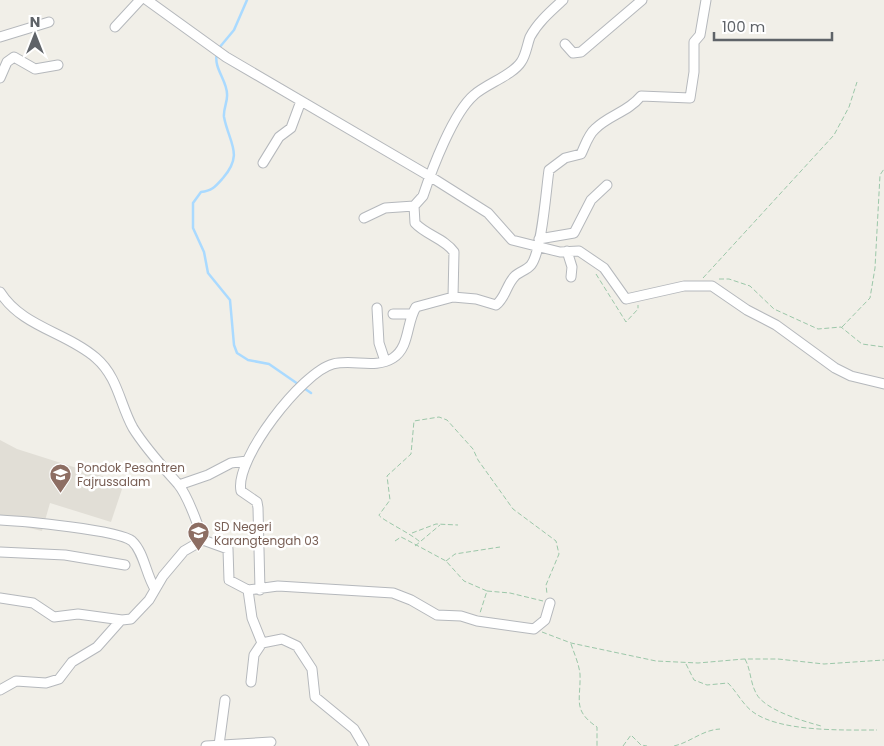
<svg xmlns="http://www.w3.org/2000/svg" width="884" height="746" font-family="Poppins,sans-serif">
<style>
.education{fill:#e1ded6}
.lines{fill:none;stroke-linecap:round;stroke-linejoin:round}
.stream{stroke:#aadaff;stroke-width:2.5}
.street-casing{stroke:#b5b8bc;stroke-width:11}
.path{stroke:#9cc7a9;stroke-width:1;stroke-dasharray:5 2.5;stroke-linecap:butt}
.street{stroke:#fff;stroke-width:9}
.labels{text-anchor:middle;dominant-baseline:central;stroke-width:5;stroke-linejoin:round;paint-order:stroke}
.education-label{font-size:12px;fill:#785e54;stroke:#fff;text-anchor:start}
</style>
<rect width="100%" height="100%" fill="#f1efe8"/>
<!-- education -->
<path class="education" d="M0,440L17,449L124,483L111,522L50,503L42,531L0,521Z"/>
<g class="lines">
<!-- stream -->
<path class="stream" d="M219,48L234,30L247,0
M217,53C213,68 227,80 227,94C228,101 223,109 224,117C229,143 244,154 223,178C215,187 212,191 201,192L193,203V228L204,252L208,273L230,300L234,345L237,353L248,360L269,364L311,393"/>
<defs>
<path id="street" d="M147,0L226,57L431,177L488,213L512,240L560,252L579,251L604,268L626,299L684,286H712L747,310L776,325L835,368L851,376L884,384
M115,27L140,0
M0,37L49,22
M565,44L573,53L581,52L642,0
M0,78L7,62L14,57L35,69L58,65
M263,163L279,137L291,128L301,101
M414,206L415,223C426,235 445,239 454,252L453,297
M364,218L385,208L414,206L423,196C432,169 453,113 474,95C486,84 513,75 521,62C526,55 527,45 530,37C538,22 551,11 563,0
M539,239L574,233L591,200L607,185
M567,251L572,267L571,277
M0,292C22,327 66,332 96,358C118,377 120,405 133,428C146,449 162,466 178,484C188,496 198,525 203,540
M377,308L379,343L385,361
M393,314H411
M179,485L208,475L231,463L247,461
M0,520C22,521 119,530 132,541C144,552 146,575 155,589
M203,540L228,549L229,580L248,590L252,618L262,643L282,639L297,646L312,669L315,697L354,729L364,746
M0,552L65,555L125,565
M248,590L278,586L393,593L411,600L437,615L461,616L477,621L534,629L545,620L550,603
M260,590L258,508L257,502L241,491C234,460 302,372 333,364C352,359 376,369 393,358C410,347 406,323 416,307L453,297L476,299L496,305C506,297 506,285 515,276C519,272 527,270 531,265C542,251 546,190 549,170L565,158L581,154C585,146 588,135 595,129C609,115 628,112 641,96L690,98L694,72V42L700,35L706,0
M0,598L33,603L54,617L78,614L122,620L131,619L149,600L163,576L184,551L203,540
M251,682L254,655L262,643
M0,690L16,681L46,683L59,679L72,662L97,647L121,620
M219,745L225,700
M206,746L271,742"/>
</defs>
<!-- street casing -->
<use href="#street" class="street-casing"/>
<!-- path -->
<path class="path" d="M596,274L626,322L638,309V305
M703,278L834,135L849,107L857,82
M719,279H729L750,286L774,309L818,329L841,327L862,344L884,347
M842,327L870,298L875,268L880,175L884,169
M412,533L436,524L458,525
M395,541L401,537L407,540L446,561L464,581L487,591L480,613
M421,541L440,525
M415,546L420,542C412,534 380,519 379,515L390,500L387,476L411,454L414,421L439,417L447,420L473,449L478,460L513,509L556,541L559,554L546,585L547,594
M446,561L455,554L500,547
M487,591L510,593L543,601
M542,632L571,643L656,661L698,663L744,659H778L824,664L884,660
M571,644C574,653 579,664 580,674C581,700 572,710 597,727V746
M745,659C751,670 750,682 756,693C764,710 803,721 821,726
M686,664L694,680L707,685L728,683C737,692 743,705 753,712C780,732 843,730 877,730
M623,746L631,735L641,745L647,746
M674,746C691,742 702,730 720,729"/>
<!-- street -->
<use href="#street" class="street"/>
</g>
<!-- icons -->
<defs>
<symbol id="school-pin" viewBox="-11 -11 22 30"><path d="M0 17L-7.5 6A9.5 9.5 0 1 1 7.5 6Z" fill="#8d6e63" stroke="#fff"/><path d="M0-5L7-2L0 1L-7-2ZM-4 1L0 2.5L4 1V4Q0 6-4 4Z" fill="#fff"/></symbol>
</defs>
<g fill-rule="evenodd">
<use href="#school-pin" x="48" y="462" width="25" height="34"/>
<use href="#school-pin" x="186" y="520" width="25" height="34"/>
</g>
<g class="labels">
<!-- education labels -->
<g class="education-label">
<text x="77" y="467">Pondok Pesantren<tspan x="77" dy="14">Fajrussalam</tspan></text>
<text x="214" y="526">SD Negeri<tspan x="214" dy="14">Karangtengah 03</tspan></text>
</g>
</g>
<!-- north arrow -->
<g transform="translate(35 35)" stroke="#ffffff" stroke-width="4" paint-order="stroke">
<path d="M0-4L9 19L0 12L-9 19Z" fill="#5f6368"/>
<text y="-8" font-size="14" font-weight="bold" text-anchor="middle" fill="#5f6368">N</text>
</g>
<!-- scale -->
<path d="M714 32v8h118v-8" fill="none" stroke="#5f6368" stroke-width="2.5"/>
<text x="722" y="32" font-size="15" fill="#5f6368" stroke="#ffffff" stroke-width="4" paint-order="stroke">100 m</text>
</svg>
